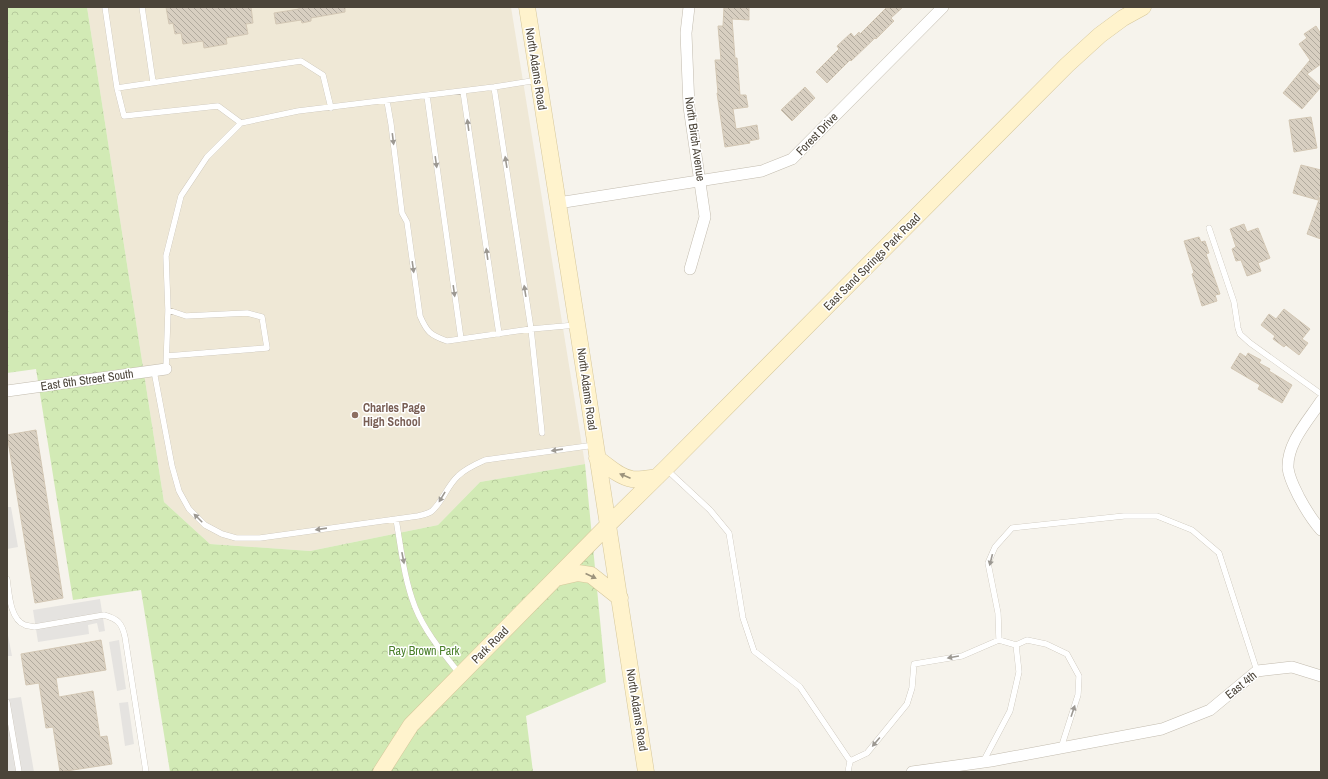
<svg xmlns="http://www.w3.org/2000/svg" width="1328" height="779" font-family="'Archivo Narrow',sans-serif">
<style>
.education{fill:#efe8d6}
.park{fill:url(#park-crowns)}
.parking{fill:#e5e3e0}
.building{fill:url(#building-back-hatch);stroke:#d3c7b4}
.lines{fill:none;stroke-linecap:round;stroke-linejoin:round}
.lane-casing{stroke:#c2bbae;stroke-width:6}
.street-casing{stroke:#c2bbae;stroke-width:12}
.secondary-casing{stroke:#d6c79b;stroke-width:17}
.lane{stroke:#fff;stroke-width:5.5}
.street{stroke:#fff;stroke-width:11}
.secondary{stroke:#fff3cd;stroke-width:16}
.oneway{fill:#9c9892}
.oneway2{fill:#9c937c}
.education-dot{fill:#8d6e63;stroke:#fff;stroke-width:1.5}
.labels{text-anchor:middle;dominant-baseline:central;stroke-width:3;stroke-linejoin:round;paint-order:stroke}
.street-label{font-size:12px;fill:#4b4439;stroke:#fff}
.education-label{font-size:12px;font-weight:bold;fill:#785e54;stroke:#fff;text-anchor:start}
.park-label{font-size:12px;fill:#4a7f2a;stroke:#fff}
</style>
<defs>
<pattern id="park-crowns" width="20" height="18" patternUnits="userSpaceOnUse"><rect width="20" height="18" fill="#d2eab5"/><path d="M2 6a3 3 0 1 1 6 0M12 15a3 3 0 1 1 6 0" fill="none" stroke="#b6ca9c"/></pattern>
<pattern id="building-back-hatch" width="6" height="6" patternUnits="userSpaceOnUse"><rect width="6" height="6" fill="#d8cfc1"/><path d="M-1 5l2 2M0 0l6 6M5-1l2 2" fill="none" stroke="#b1aa9e"/></pattern>
</defs>
<rect width="100%" height="100%" fill="#f6f3ec"/>
<!-- education -->
<path class="education" d="M87,7H511L585,464L480,482L438,525L310,551L210,544L164,502Z"/>
<!-- park -->
<path class="park" d="M7,7H87L164,502L210,544L310,551L438,525L480,482L585,464L606,682L526,716L533,772H170L141,590L73,600L36,369L7,373Z"/>
<!-- parking -->
<path class="parking" d="M7,507H11L18,547L7,549Z
M100,599L105,631L99,632L97,623L88,625L89,634L38,642L33,610Z
M7,630L12,656H7Z
M119,640L126,689L117,691L109,642Z
M21,697L34,772H7V699Z
M128,702L134,744L125,746L119,703Z"/>
<!-- building -->
<path class="building" d="M166,7H251L253,23L246,24L248,34L226,38L227,44L204,48L203,41L183,44L181,33L175,34L173,23L169,24Z
M299,7H345V12L311,18V21L302,23L301,20L276,24L274,13L299,9Z
M724,7H749V20L732,19L735,58H737L740,95H746L748,107L733,109L736,129L757,125L759,139L749,141L750,143L725,147L717,93H718L715,60H721L718,26H723Z
M887,7H903L891,18L894,21L876,39L875,38L851,61L850,60L827,83L816,72L839,49L837,46L851,33L854,37L859,32L860,34Z
M1316,26L1321,34V64L1307,74L1321,87L1302,109L1283,93L1310,60L1299,44L1307,38L1304,34Z
M805,87L815,98L792,121L781,110Z
M1311,117L1317,148L1294,152L1289,120Z
M1301,165L1321,170V188L1318,200L1293,193Z
M1320,197H1321V239L1307,234Z
M1244,224L1247,232L1258,228L1270,258L1258,263L1261,271L1247,276L1241,260L1236,261L1232,249L1236,247L1230,229Z
M1199,237L1201,242L1205,241L1209,253L1206,254L1220,294L1215,295L1217,301L1202,306L1192,274L1194,273L1184,241Z
M1284,309L1310,329L1302,339L1308,343L1299,355L1286,345L1284,347L1273,339L1275,336L1261,325L1269,314L1276,319Z
M1240,353L1246,357L1248,353L1261,360L1259,363L1270,369L1269,371L1292,385L1282,403L1258,389L1260,385L1231,368Z
M36,430L63,598L35,603L7,435Z
M101,640L106,670L56,678L59,697L93,691L100,737L107,736L112,764L60,772L53,727L46,728L39,683L26,685L21,654Z"/>
<g class="lines">
<defs>
<path id="lane" d="M105,7L117,88
M142,7L153,82
M463,91L499,334
M427,96L461,339
M387,101L391,124L402,213L407,222L420,316C427,332 430,335 447,341L531,329L494,87
M241,123L218,106L124,116L117,88L301,61L323,75L331,108
M1209,228L1234,302L1238,328L1240,334L1250,343L1321,394
M167,356L267,348L262,317L247,313L186,316L168,310
M166,369L168,310L166,256L181,196L207,157L241,123L298,111L494,87L538,80
M154,371L172,466L179,491L189,509L205,525L222,534L236,538H260L418,516C422,515 428,514 432,511C443,501 447,486 458,476C465,469 476,464 485,460L595,445
M542,433L531,329L576,325
M666,469L710,510L729,533L743,618L754,651L800,687L850,761L848,772
M396,519C401,548 404,579 415,607C425,632 443,653 459,673
M7,579C9,593 10,620 25,625C27,626 31,626 34,627L104,615C118,619 122,623 125,637L146,772
M1016,645L1027,640L1046,644L1067,654L1079,676L1078,695L1061,748
M7,702L19,772
M850,761L867,753L907,704L912,688L914,664L962,656L999,640L998,613L988,563L995,547L1012,528L1124,516H1157L1192,530L1219,553L1257,671
M983,762L1010,711L1019,672L1016,645L999,640"/>
<path id="street" d="M689,7L686,33L689,107L705,217L690,269
M558,203L762,171L792,159L943,7
M7,391L166,369
M1321,401C1308,421 1287,443 1288,468C1289,478 1295,489 1299,497C1306,510 1311,519 1321,530
M912,772L991,761L1162,729L1210,710L1257,671L1292,667L1321,676"/>
<path id="secondary" d="M527,7L577,324L646,772
M597,458C608,466 619,477 632,479C640,480 649,478 657,477
M556,578L578,573L591,575L620,598
M381,772L411,725L608,525L666,468L1067,65L1100,35L1123,18L1143,7"/>
</defs>
<!-- lane casing -->
<use href="#lane" class="lane-casing"/>
<!-- street casing -->
<use href="#street" class="street-casing"/>
<!-- secondary casing -->
<use href="#secondary" class="secondary-casing"/>
<!-- lane -->
<use href="#lane" class="lane"/>
<!-- street -->
<use href="#street" class="street"/>
<!-- secondary -->
<use href="#secondary" class="secondary"/>
</g>
<!-- one-way arrows -->
<defs><path id="oneway-solid" d="M-6-.8H1V-3.2L6.5 0L1 3.2V.8H-6Z"/></defs>
<g class="oneway">
<use href="#oneway-solid" transform="translate(468 125) rotate(-98)"/>
<use href="#oneway-solid" transform="translate(393 139) rotate(83)"/>
<use href="#oneway-solid" transform="translate(436 162) rotate(82)"/>
<use href="#oneway-solid" transform="translate(506 162) rotate(-99)"/>
<use href="#oneway-solid" transform="translate(487 254) rotate(-98)"/>
<use href="#oneway-solid" transform="translate(413 267) rotate(82)"/>
<use href="#oneway-solid" transform="translate(454 291) rotate(82)"/>
<use href="#oneway-solid" transform="translate(525 291) rotate(-99)"/>
<use href="#oneway-solid" transform="translate(557 450) rotate(172)"/>
<use href="#oneway-solid" transform="translate(442 497) rotate(121)"/>
<use href="#oneway-solid" transform="translate(198 518) rotate(-135)"/>
<use href="#oneway-solid" transform="translate(321 529) rotate(172)"/>
<use href="#oneway-solid" transform="translate(403 558) rotate(79)"/>
<use href="#oneway-solid" transform="translate(991 560) rotate(104)"/>
<use href="#oneway-solid" transform="translate(953 657) rotate(170)"/>
<use href="#oneway-solid" transform="translate(1073 711) rotate(-71)"/>
<use href="#oneway-solid" transform="translate(876 742) rotate(130)"/>
</g>
<g class="oneway2">
<use href="#oneway-solid" transform="translate(625 476) rotate(-157)"/>
<use href="#oneway-solid" transform="translate(591 576) rotate(25)"/>
</g>
<!-- markers -->
<circle class="education-dot" cx="355" cy="415" r="4"/>
<g class="labels">
<!-- street labels -->
<g class="street-label">
<text transform="translate(536 69) rotate(81)">North Adams Road</text>
<text transform="translate(817 134) rotate(-46)">Forest Drive</text>
<text transform="translate(695 139) rotate(82)">North Birch Avenue</text>
<text transform="translate(872 262) rotate(-45)">East Sand Springs Park Road</text>
<text transform="translate(87 380) rotate(-8)">East 6th Street South</text>
<text transform="translate(587 389) rotate(82)">North Adams Road</text>
<text transform="translate(490 645) rotate(-45)">Park Road</text>
<text transform="translate(1241 685) rotate(-39)">East 4th</text>
<text transform="translate(637 710) rotate(81)">North Adams Road</text>
</g>
<!-- education labels -->
<g class="education-label">
<text x="363" y="408">Charles Page<tspan x="363" dy="14">High School</tspan></text>
</g>
<!-- park labels -->
<g class="park-label">
<text x="424" y="651">Ray Brown Park</text>
</g>
</g>
<!-- border -->
<rect width="1328" height="779" fill="none" stroke="#4b4439" stroke-width="16"/>
</svg>
